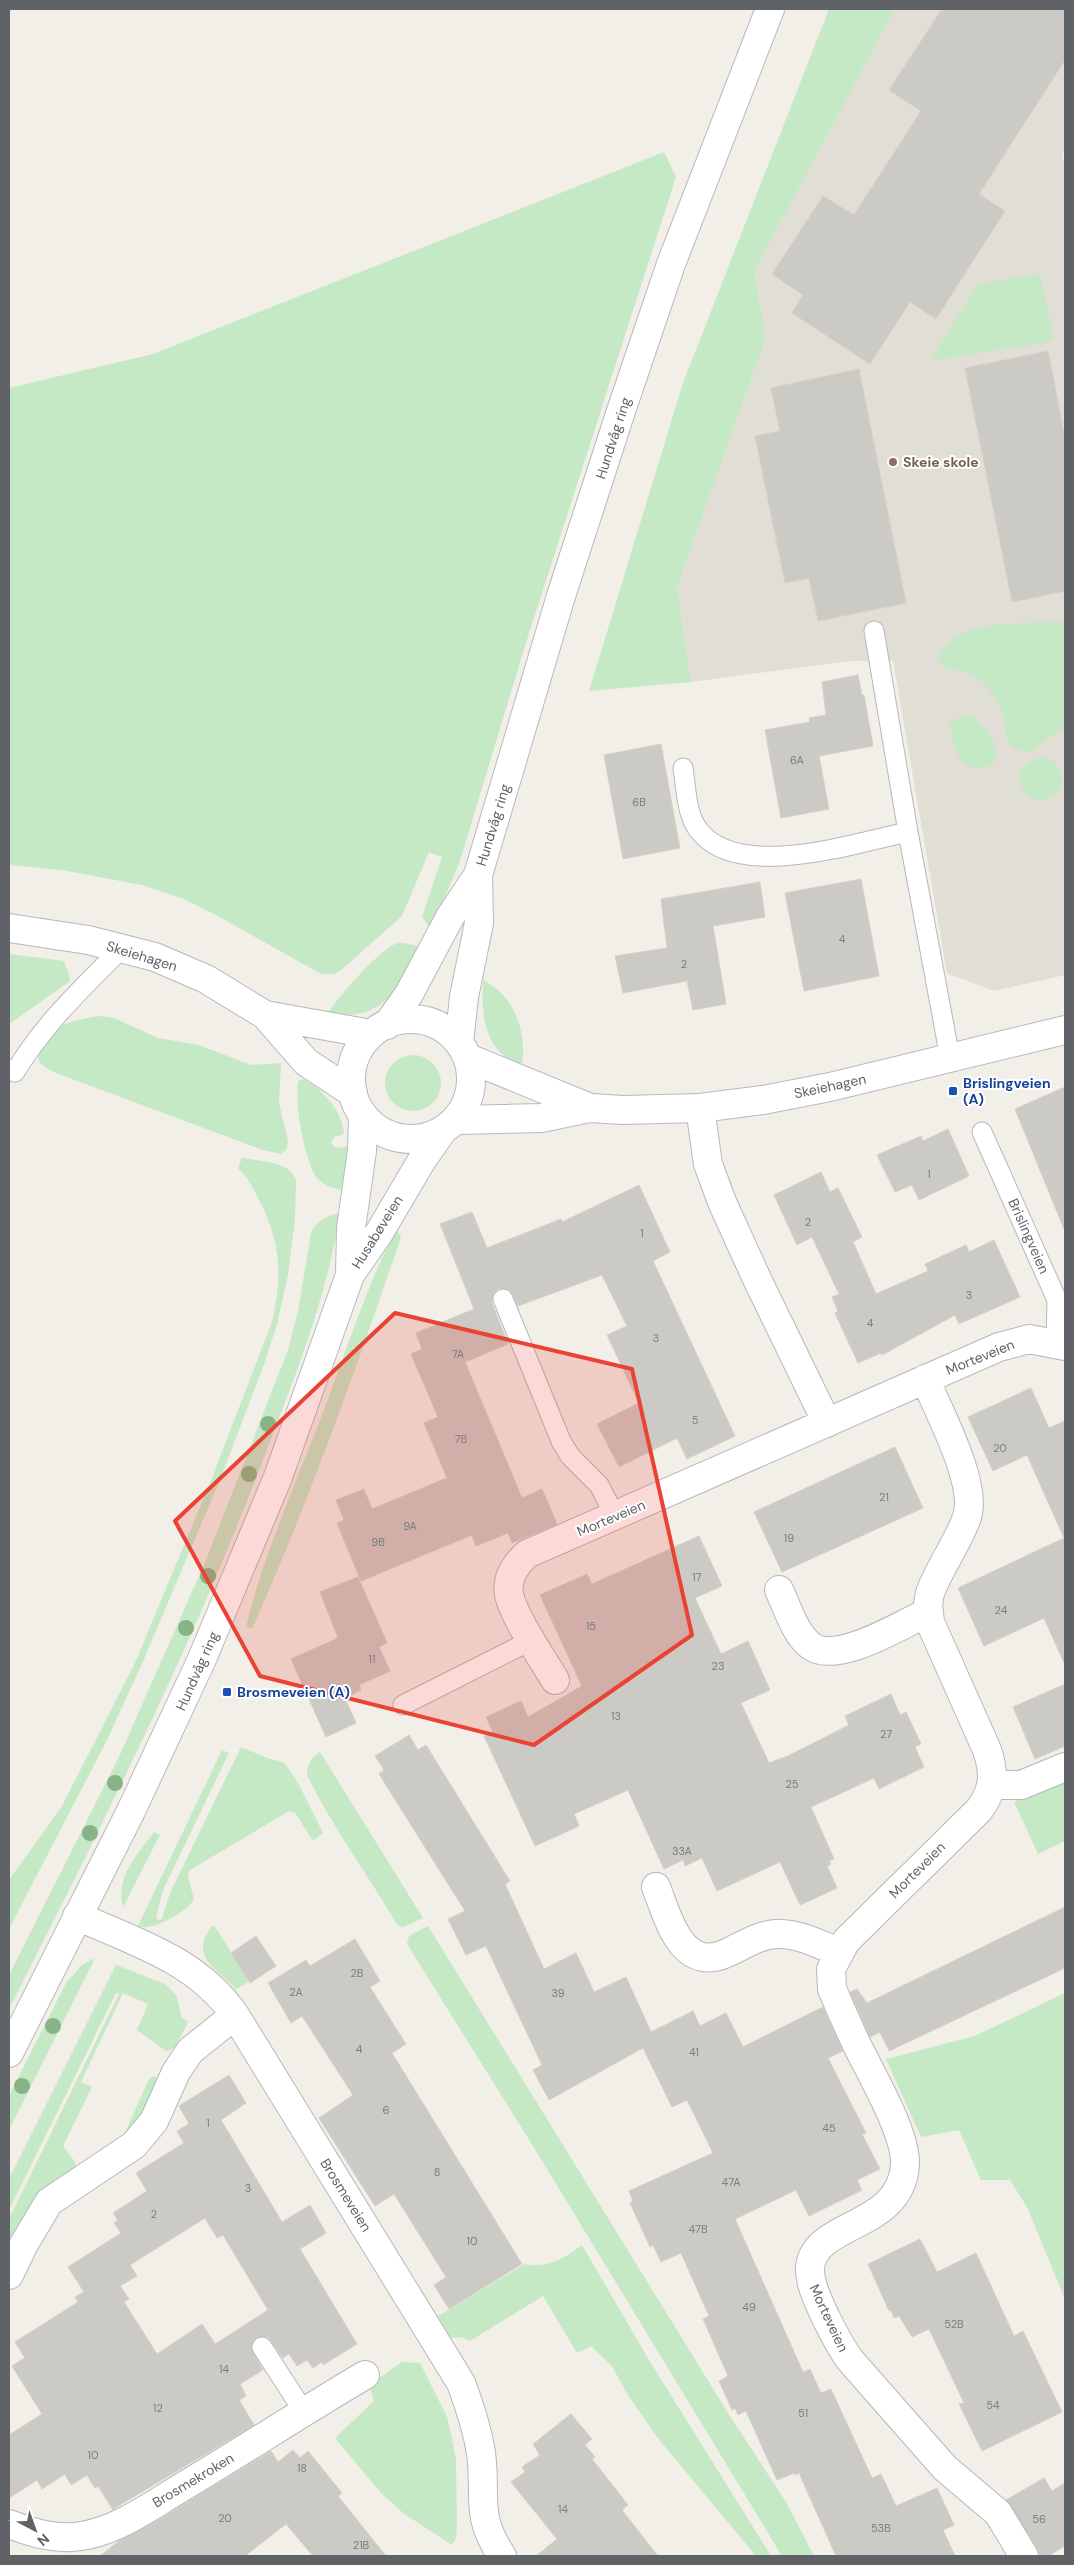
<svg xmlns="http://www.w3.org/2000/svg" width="1074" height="2565" font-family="'DM Sans',sans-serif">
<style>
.education{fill:#e1ded6}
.green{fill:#c5e8c5}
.building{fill:#cccac5;stroke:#d6d1c6;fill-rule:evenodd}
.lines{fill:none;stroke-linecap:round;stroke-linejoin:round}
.lane-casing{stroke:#b5b8bc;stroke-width:21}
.street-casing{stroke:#b5b8bc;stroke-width:30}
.secondary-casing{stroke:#b6babf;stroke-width:30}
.lane{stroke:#fff;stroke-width:19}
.street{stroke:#fff;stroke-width:28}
.secondary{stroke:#fff;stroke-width:28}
.tree{fill:#89b387}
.marked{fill:#ea4335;fill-opacity:0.2;stroke:#ea4335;stroke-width:4;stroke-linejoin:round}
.education-dot{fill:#8d6e63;stroke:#fff;stroke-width:2}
.transit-dot{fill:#1a4fb4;stroke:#fff;stroke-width:2}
.labels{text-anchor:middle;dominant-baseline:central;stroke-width:4;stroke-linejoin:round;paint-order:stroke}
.number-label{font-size:11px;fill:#7a7d7f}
.street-label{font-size:14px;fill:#5f6368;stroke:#fff}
.education-label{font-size:14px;font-weight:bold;fill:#785e54;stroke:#fff;text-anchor:start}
.transit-label{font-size:14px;font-weight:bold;fill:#164399;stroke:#fff;text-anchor:start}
</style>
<rect width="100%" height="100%" fill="#f1efe8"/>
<!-- education -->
<path class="education" d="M895,9H1065V152L1062,153L1065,171V975L994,991L947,973L893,661H850L691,682L677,588L766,337L754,272Z"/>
<!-- green -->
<path class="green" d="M829,9H895L754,272L766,337L677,588L691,682L589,691L683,383Z
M664,152L676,177L525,646L459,864L431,929L422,917L442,857L429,852L402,916L340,971L333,974H321L218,916L184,899L142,885L62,870L9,865V388L153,354Z
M1040,274L1054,341L930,361L978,284Z
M1047,622L1065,623V731C1054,728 1042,745 1033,752C997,751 1010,730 1001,709C995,696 984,681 971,674C964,670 953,670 945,668L937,659C954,619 1011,625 1047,622Z
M971,715C987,727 996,739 997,759C991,766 985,769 976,768C955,765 953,740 950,723L961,716Z
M1020 779a21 21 0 1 1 42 0a21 21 0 1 1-42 0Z
M404,943L421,947C397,989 384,1023 328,1013C338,997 376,954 393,945C396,943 400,943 404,943Z
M9,954L64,961L70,978L69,982L9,1024Z
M483,980C515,996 527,1032 522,1067C484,1051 481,1016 483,980Z
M99,1016L114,1018L158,1038L199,1045L251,1065L281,1063L279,1103L288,1141L287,1149L281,1154L263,1150L56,1073C35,1063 33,1057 48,1040C53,1034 58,1027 65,1024C76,1020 88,1018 99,1016Z
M385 1083a28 28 0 1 1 56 0a28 28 0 1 1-56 0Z
M303,1079C323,1090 342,1110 344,1134L334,1137L331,1143L336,1148L347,1147L344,1191C335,1189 323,1185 317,1178C305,1163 293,1098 299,1080Z
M242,1158C259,1161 290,1161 296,1180L295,1218L288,1275L277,1324L264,1364L220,1480L141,1666L107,1740L9,1929V1880L62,1806L135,1663L212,1478L272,1322C283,1274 281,1241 257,1196C252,1186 247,1176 238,1168Z
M340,1213C327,1296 297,1372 267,1449C195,1642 102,1825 9,2009V1975L119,1757L206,1560L288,1350L298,1311L311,1233C317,1221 326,1215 340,1213Z
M396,1228L401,1237C356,1370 309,1501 252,1629L246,1627C263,1556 293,1490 319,1423C344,1357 365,1291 396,1228Z
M241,1747L270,1759L283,1762L287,1766L298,1783L323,1833L313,1841L296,1814L289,1811L190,1870L188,1877L194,1899C187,1912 152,1932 138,1926L222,1750L229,1753L163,1890L156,1918L158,1920L162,1919L170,1893Z
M320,1752L423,1918L404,1927L398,1926C368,1875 333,1828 307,1775C307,1764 311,1758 320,1752Z
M1065,1778V1841L1038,1854L1014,1802Z
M154,1832L160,1835L123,1907C115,1877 137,1855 154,1832Z
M212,1926L215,1927L250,1981L236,1989C217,1968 188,1957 212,1926Z
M428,1926L728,2413L786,2502L814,2556H782L541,2159L407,1944L409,1936Z
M95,1958L9,2130V2096L66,1983L82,1965Z
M116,1965L165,1984L176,1995L182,2018L188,2021L187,2025L174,2048L166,2051L137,2030L148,2004L123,1993L81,2082L92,2087L63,2146L75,2162L76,2167L9,2254V2219L119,1994L116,1993L9,2210V2179Z
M1065,1993V2299L1027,2207L1010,2180H981L959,2130L921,2137L886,2059L975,2036Z
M154,2076L159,2080L138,2124L123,2137L149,2079Z
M582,2245L649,2360L771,2556H756L657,2437L626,2392L612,2366L591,2346L577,2353L543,2296L470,2341L462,2337L451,2338L438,2316L525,2264C547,2269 565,2258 582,2245Z
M402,2362L420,2363L447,2417L452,2439L456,2460L457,2528L456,2538L452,2545L403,2513L381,2493L335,2438L374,2401L369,2385Z"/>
<!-- building -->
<path class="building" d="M942,9H1065V60L979,194L1005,211L957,286L936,319L910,302L870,364L792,313L803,295L772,274L823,196L854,215L921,111L889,90Z
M1048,351L1065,438V591L1012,602L965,368Z
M859,369L906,603L818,621L809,578L785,583L755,436L780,431L771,388Z
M858,675L862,695H864L873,746L819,756L829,809L781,818L765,730L810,722L809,718L826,715L822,682Z
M661,744L680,848L623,859L604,755Z
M861,879L879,976L804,991L785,893Z
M760,882L765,917L713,926L726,1004L693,1010L687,981L623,993L615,956L667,948L661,899Z
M1065,1087V1229H1064L1015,1109Z
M948,1129L969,1176L919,1200L912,1185L895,1192L877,1155L921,1136L923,1141Z
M821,1172L830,1192L838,1188L862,1237L853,1242L876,1294L928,1271L925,1264L966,1245L969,1252L994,1240L1020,1297L959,1324L955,1315L882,1355L881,1353L858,1363L835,1313L838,1311L832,1297L839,1294L812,1237L797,1245L774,1195Z
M639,1185L670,1252L653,1261L735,1436L687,1459L677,1438L619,1467L597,1424L639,1403L607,1335L627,1326L602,1275L518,1306L510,1290L499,1288L494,1293L492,1303L508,1344L465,1362L522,1498L542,1489L557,1524L512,1543L508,1533L476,1546L472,1535L361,1581L337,1523L344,1520L336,1500L364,1489L372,1509L447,1478L424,1423L438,1417L411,1354L422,1349L416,1333L474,1309L440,1224L472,1212L487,1248L561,1219L562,1222Z
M1031,1388L1049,1428L1065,1421V1665L1044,1618L984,1646L958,1588L1064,1538L1027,1455L993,1471L968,1417Z
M895,1447L923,1508L782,1572L754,1512Z
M699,1536L722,1586L695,1598L721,1654L748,1641L770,1690L741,1703L769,1763L788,1756L849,1725L845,1716L891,1694L900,1715L906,1712L921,1744L915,1747L924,1767L879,1789L874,1778L811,1807L834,1859L829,1861L831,1864L827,1866L837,1888L800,1905L780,1862L717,1891L702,1858L685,1866L683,1860L664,1869L628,1790L574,1814L579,1826L535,1846L484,1736L493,1732L486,1717L521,1701L528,1717L582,1686L540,1595L587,1574L592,1584Z
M358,1577L387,1643L379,1647L390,1671L359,1685L361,1690L345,1698L356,1723L326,1737L291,1659L338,1638L320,1592Z
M1065,1684V1746L1035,1759L1013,1707Z
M409,1735L418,1750L426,1745L510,1881L505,1884L544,1969L576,1953L594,1992L626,1977L651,2032L693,2011L700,2026L726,2013L743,2047L823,2007L843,2051L828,2058L866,2133L862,2134L880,2169L857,2180L862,2190L809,2216L796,2190L735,2219L803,2372L810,2369L821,2393L831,2389L872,2478L881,2474L896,2506L937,2488L954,2525L943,2530L955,2556H836L799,2473L795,2475L794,2473L777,2480L746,2411L738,2415L735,2408L732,2410L719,2381L728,2376L703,2319L709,2316L681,2253L661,2262L653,2245L650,2247L630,2203L633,2201L629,2191L713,2153L687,2100L672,2107L643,2048L549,2100L533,2070L542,2065L486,1946L466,1955L448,1919L465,1911L379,1774L384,1770L375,1756Z
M1065,1907V1968L889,2051L880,2032L870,2037L850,1992L857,1989L867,2003Z
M256,1936L276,1966L250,1983L231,1953Z
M355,1939L380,1981L370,1987L406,2044L392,2053L522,2264L449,2309L434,2285L446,2277L394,2194L375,2206L319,2118L353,2095L302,2016L291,2023L268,1983L306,1960L310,1966Z
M229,2075L246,2103L221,2120L282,2222L310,2205L326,2233L300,2249L357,2344L323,2365L322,2362L313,2368L307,2360L297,2366L289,2354L283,2358L268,2337L256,2338L251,2348L263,2370L240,2384L246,2396L239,2400L254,2425L115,2508L113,2510L98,2486L95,2488L87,2475L71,2485L65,2474L42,2489L37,2480L9,2498V2435L42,2414L12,2366L25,2358L15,2342L78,2302L75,2297L84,2292L68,2267L121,2233L114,2223L118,2220L113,2213L147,2191L136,2173L184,2143L177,2131L189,2124L179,2106ZM205,2218L217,2238L223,2235L268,2310L215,2344L202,2324L157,2354L124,2302L129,2299L120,2286L137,2276L130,2265Z
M920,2239L937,2272L976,2253L1014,2336L1023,2331L1062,2412L982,2451L959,2404L964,2403L929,2329L912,2337L899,2316L894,2318L891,2310L889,2311L868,2264Z
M571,2414L592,2439L585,2445L595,2457L592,2459L628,2505L622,2510L658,2556H536L557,2539L511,2482L525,2472L522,2467L540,2455L533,2444Z
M293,2450L300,2458L308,2451L342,2493L338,2496L386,2556H313L286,2524L245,2556H100L119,2541L155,2522L271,2451L278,2462Z
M1044,2478L1052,2491L1065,2483V2546L1048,2556H1040L1037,2548L1006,2500Z"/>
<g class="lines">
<defs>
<path id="lane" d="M874,631L908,832L950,1058
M683,768C686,786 686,812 697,828C735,883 854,843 908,832
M9,1069L15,1072C43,1025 83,987 121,949
M982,1132L1057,1300L1056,1343
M503,1299L561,1441L570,1456L599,1485L615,1516
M403,1705L532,1640
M262,2347L304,2412"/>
<path id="street" d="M9,928L88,940L155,957L206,979L265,1015L306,1062L353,1093
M265,1015L371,1034
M700,1108L708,1164L722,1202L757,1279L827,1423
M925,1379C939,1412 978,1484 967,1517C958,1543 940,1566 930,1593L928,1604L930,1622L987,1750C995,1774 994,1790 979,1810L846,1941L831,1969L832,1989C840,2008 848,2026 857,2045C871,2074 906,2133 905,2164C902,2229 815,2221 810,2267C809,2283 818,2300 824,2314C832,2330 839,2345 850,2360L945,2468L998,2513L1024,2556
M779,1590C788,1609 795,1634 811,1646C837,1665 903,1624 928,1612
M555,1680C542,1658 515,1619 509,1595C506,1578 516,1564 527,1554L999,1347L1029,1339L1065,1346
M993,1785H1021L1065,1767
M656,1887C669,1920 682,1975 729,1952C744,1945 759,1935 776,1934C798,1933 818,1944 838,1952
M77,1916C135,1942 197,1960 235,2015L461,2383C470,2407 477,2428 481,2453C487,2497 474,2514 502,2556
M9,2275L24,2244L49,2202L134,2145L154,2121L176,2072L190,2051L235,2015
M9,2524C33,2533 56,2540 82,2536C119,2530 152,2505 184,2486C244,2450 304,2411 365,2375"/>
<path id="secondary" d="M351 1079a60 60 0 1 1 120 0a60 60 0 1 1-120 0Z
M387,1025L409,994L450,917L478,875L561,596L621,411L671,264L770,9
M459,1043L464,997L479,923L478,875
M468,1058L590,1108
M456,1120L541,1118L590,1108L623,1110L700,1108L763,1100L830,1087L1065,1030
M350,1275L351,1228L362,1151L363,1116
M9,2053L131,1811L202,1659L278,1477L350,1275L379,1233L422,1160L443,1130"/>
</defs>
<!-- lane casing -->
<use href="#lane" class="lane-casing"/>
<!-- street casing -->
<use href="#street" class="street-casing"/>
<!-- secondary casing -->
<use href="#secondary" class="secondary-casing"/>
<!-- lane -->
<use href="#lane" class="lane"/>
<!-- street -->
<use href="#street" class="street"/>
<!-- secondary -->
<use href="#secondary" class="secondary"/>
</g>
<!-- trees -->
<g class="tree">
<circle cx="268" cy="1424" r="8"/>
<circle cx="249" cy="1474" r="8"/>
<circle cx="208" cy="1576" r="8"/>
<circle cx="186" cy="1628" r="8"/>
<circle cx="115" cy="1783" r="8"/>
<circle cx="90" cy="1833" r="8"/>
<circle cx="53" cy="2026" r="8"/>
<circle cx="22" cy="2086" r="8"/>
</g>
<!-- marked area -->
<path class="marked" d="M395,1313L632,1369L692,1635L534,1745L260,1676L175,1521Z"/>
<!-- markers -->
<circle class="education-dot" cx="893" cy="462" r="5"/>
<g class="transit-dot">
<rect x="948" y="1086" width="10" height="10" rx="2.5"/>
<rect x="222" y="1687" width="10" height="10" rx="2.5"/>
</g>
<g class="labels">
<!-- number labels -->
<g class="number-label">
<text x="797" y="760">6A</text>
<text x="639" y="802">6B</text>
<text x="842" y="939">4</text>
<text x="684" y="964">2</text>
<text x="929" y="1174">1</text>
<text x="808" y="1222">2</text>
<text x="642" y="1233">1</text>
<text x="969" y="1295">3</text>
<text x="870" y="1323">4</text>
<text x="656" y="1338">3</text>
<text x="458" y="1354">7A</text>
<text x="695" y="1420">5</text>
<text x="461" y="1439">7B</text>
<text x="1000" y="1448">20</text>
<text x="884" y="1497">21</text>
<text x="410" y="1526">9A</text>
<text x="789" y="1538">19</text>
<text x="378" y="1542">9B</text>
<text x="697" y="1577">17</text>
<text x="1001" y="1610">24</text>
<text x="591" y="1626">15</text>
<text x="372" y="1659">11</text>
<text x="718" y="1666">23</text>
<text x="616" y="1716">13</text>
<text x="886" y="1734">27</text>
<text x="792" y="1784">25</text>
<text x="682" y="1851">33A</text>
<text x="357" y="1973">2B</text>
<text x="296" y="1992">2A</text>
<text x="558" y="1993">39</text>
<text x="359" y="2049">4</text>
<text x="694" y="2052">41</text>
<text x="386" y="2110">6</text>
<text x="208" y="2123">1</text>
<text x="829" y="2128">45</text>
<text x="437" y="2172">8</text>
<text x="731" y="2182">47A</text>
<text x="248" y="2188">3</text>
<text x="154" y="2214">2</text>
<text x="698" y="2229">47B</text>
<text x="472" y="2241">10</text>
<text x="749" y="2307">49</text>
<text x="954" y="2324">52B</text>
<text x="224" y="2369">14</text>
<text x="993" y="2405">54</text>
<text x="158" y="2408">12</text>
<text x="803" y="2413">51</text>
<text x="93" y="2455">10</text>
<text x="302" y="2468">18</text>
<text x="563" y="2509">14</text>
<text x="225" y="2518">20</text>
<text x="1039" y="2519">56</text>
<text x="881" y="2528">53B</text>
<text x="361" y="2545">21B</text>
</g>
<!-- street labels -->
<g class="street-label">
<text transform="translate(613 438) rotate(-72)">Hundvåg ring</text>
<text transform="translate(493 825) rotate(-73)">Hundvåg ring</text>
<text transform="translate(142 956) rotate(17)">Skeiehagen</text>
<text transform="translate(830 1086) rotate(-12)">Skeiehagen</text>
<text transform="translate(377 1232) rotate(-58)">Husabøveien</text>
<text transform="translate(1029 1236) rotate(66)">Brislingveien</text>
<text transform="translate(980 1357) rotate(-22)">Morteveien</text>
<text transform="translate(611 1518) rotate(-23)">Morteveien</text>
<text transform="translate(197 1671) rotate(-66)">Hundvåg ring</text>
<text transform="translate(917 1870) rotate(-45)">Morteveien</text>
<text transform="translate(346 2195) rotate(58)">Brosmeveien</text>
<text transform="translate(829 2318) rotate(65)">Morteveien</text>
<text transform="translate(193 2480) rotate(-31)">Brosmekroken</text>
</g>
<!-- education labels -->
<g class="education-label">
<text x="903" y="462">Skeie skole</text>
</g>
<!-- transit labels -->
<g class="transit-label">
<text x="963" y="1083">Brislingveien<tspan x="963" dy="16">(A)</tspan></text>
<text x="237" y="1692">Brosmeveien (A)</text>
</g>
</g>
<!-- border -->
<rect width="1074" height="2565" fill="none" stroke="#5f6368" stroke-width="20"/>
<!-- north arrow -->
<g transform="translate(35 2530) rotate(139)" stroke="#ffffff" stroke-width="4" paint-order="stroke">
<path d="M0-4L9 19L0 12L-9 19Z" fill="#5f6368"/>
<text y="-8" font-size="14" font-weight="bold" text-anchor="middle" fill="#5f6368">N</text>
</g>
</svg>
